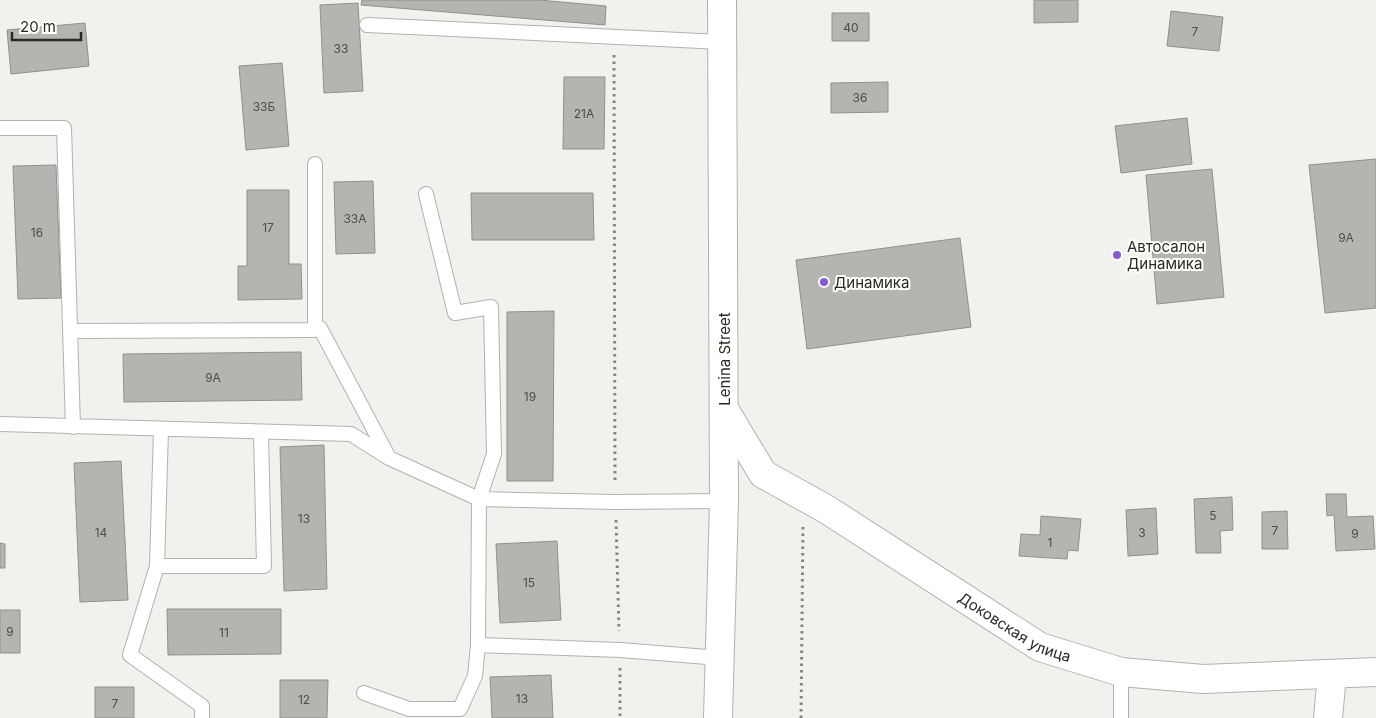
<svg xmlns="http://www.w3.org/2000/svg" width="1376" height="718" font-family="Inter,sans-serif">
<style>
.building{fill:#b4b5b0;stroke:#90918d}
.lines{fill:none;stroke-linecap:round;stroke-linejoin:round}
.lane-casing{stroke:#b1b2ae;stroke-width:16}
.street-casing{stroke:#b1b2ae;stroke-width:30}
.secondary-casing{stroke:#b1b2ae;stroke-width:30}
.path{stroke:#848582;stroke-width:3;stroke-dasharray:2.5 4;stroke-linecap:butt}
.lane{stroke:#fff;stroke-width:14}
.street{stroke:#fff;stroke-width:28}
.secondary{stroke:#fff;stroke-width:28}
.poi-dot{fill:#845bd4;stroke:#fefffb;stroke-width:2}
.labels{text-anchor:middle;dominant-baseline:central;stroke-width:4;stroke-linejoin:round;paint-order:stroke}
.number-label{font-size:12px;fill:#4c4d4a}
.poi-label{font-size:15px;fill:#292a28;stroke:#fefffb;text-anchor:start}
.street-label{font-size:15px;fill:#292a28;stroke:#fefffb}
</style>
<rect width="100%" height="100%" fill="#f1f2ed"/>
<!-- building -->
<path class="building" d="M362,0H539L606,6L605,25L361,5Z
M1034,0H1078V22L1034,23Z
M358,3L363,91L324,93L320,5Z
M1171,11L1223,17L1219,51L1167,46Z
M832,13H869V41H832Z
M85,23L89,66L11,74L7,30Z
M282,63L289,146L246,150L239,66Z
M564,77H605L604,149H563Z
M888,82V112L831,113V83Z
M1187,118L1192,164L1121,173L1115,126Z
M1376,159V308L1325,313L1309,165Z
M56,165L61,298L18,299L13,166Z
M1212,169L1224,297L1157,304L1146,175Z
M373,181L375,253L336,254L334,182Z
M247,190H289V264H301L302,299L238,300V266H247Z
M471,193H593L594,240H472Z
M960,238L971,327L807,349L796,260Z
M554,311L553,481H507V312Z
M301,352L302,400L124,402L123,354Z
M324,445L327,589L284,591L280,447Z
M121,461L128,600L80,602L74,463Z
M1326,494H1346L1347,517L1373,516L1375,549L1336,551L1334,515L1327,516Z
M1232,497L1233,530L1220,531L1221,553H1196L1194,499Z
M1156,508L1158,554L1128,556L1126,510Z
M1287,511L1288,549H1262V512Z
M1041,516L1081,519L1078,551L1068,550L1067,559L1019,556L1021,534L1040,535Z
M557,541L561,620L500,623L496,544Z
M0,543L5,544V568H0Z
M167,609H281V654L168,655Z
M0,610H20V653H0Z
M551,675L553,718H492L490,677Z
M280,680H328L327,718H280Z
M95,687H134V718H95Z"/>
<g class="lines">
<defs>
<path id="lane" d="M367,25L722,42
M0,128H64L73,427
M315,164V330
M426,194L455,313L491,307L494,454L479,499L478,645
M71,331L315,330L320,328L388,456
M0,424L351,434L389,458L479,499L615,502L724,501
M161,430L157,566H264L261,432
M157,566L130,655L202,706V718
M1121,672V718
M364,693L409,709H460L475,676L478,645L620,650L720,658"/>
<path id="street" d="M1328,718L1332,675"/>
<g id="secondary">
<path id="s1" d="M724,409L763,474L826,509L1040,647L1121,672L1203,679L1376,672"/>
<path d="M718,718L724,501L722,0"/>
</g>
</defs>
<!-- lane casing -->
<use href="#lane" class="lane-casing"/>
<!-- street casing -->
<use href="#street" class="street-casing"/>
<!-- secondary casing -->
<use href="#secondary" class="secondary-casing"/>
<!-- path -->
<path class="path" d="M614,55L615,484
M616,520L619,631
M620,668V718
M801,718L803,525"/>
<!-- lane -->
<use href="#lane" class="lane"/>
<!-- street -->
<use href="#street" class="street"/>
<!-- secondary -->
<use href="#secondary" class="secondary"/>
</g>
<!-- markers -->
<g class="poi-dot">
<circle cx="1117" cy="255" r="5"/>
<circle cx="824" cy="282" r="5"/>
</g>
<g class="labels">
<!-- number labels -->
<g class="number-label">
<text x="851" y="27">40</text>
<text x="1195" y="31">7</text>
<text x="341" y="48">33</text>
<text x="860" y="97">36</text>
<text x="264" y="106">33Б</text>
<text x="584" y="113">21А</text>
<text x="355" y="218">33А</text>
<text x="268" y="227">17</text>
<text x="37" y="232">16</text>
<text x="1346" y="237">9А</text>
<text x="213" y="377">9А</text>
<text x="530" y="396">19</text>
<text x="1213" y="515">5</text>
<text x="304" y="518">13</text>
<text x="1275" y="530">7</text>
<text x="101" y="532">14</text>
<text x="1142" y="532">3</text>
<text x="1355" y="533">9</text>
<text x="1050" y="542">1</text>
<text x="529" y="582">15</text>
<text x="10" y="631">9</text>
<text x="224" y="632">11</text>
<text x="522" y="698">13</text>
<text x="304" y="699">12</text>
<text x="115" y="703">7</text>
</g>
<!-- poi labels -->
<g class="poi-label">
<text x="1127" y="246">Автосалон<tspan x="1127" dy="17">Динамика</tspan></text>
<text x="834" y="282">Динамика</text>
</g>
<!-- street labels -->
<g class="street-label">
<text transform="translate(724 359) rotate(-90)">Lenina Street</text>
<text stroke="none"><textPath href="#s1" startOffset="371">Доковская улица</textPath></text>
</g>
</g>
<!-- scale -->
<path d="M12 32v8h69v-8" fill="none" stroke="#292a28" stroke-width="2.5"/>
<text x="20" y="32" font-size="15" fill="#292a28" stroke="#fefffb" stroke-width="4" paint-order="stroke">20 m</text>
</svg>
